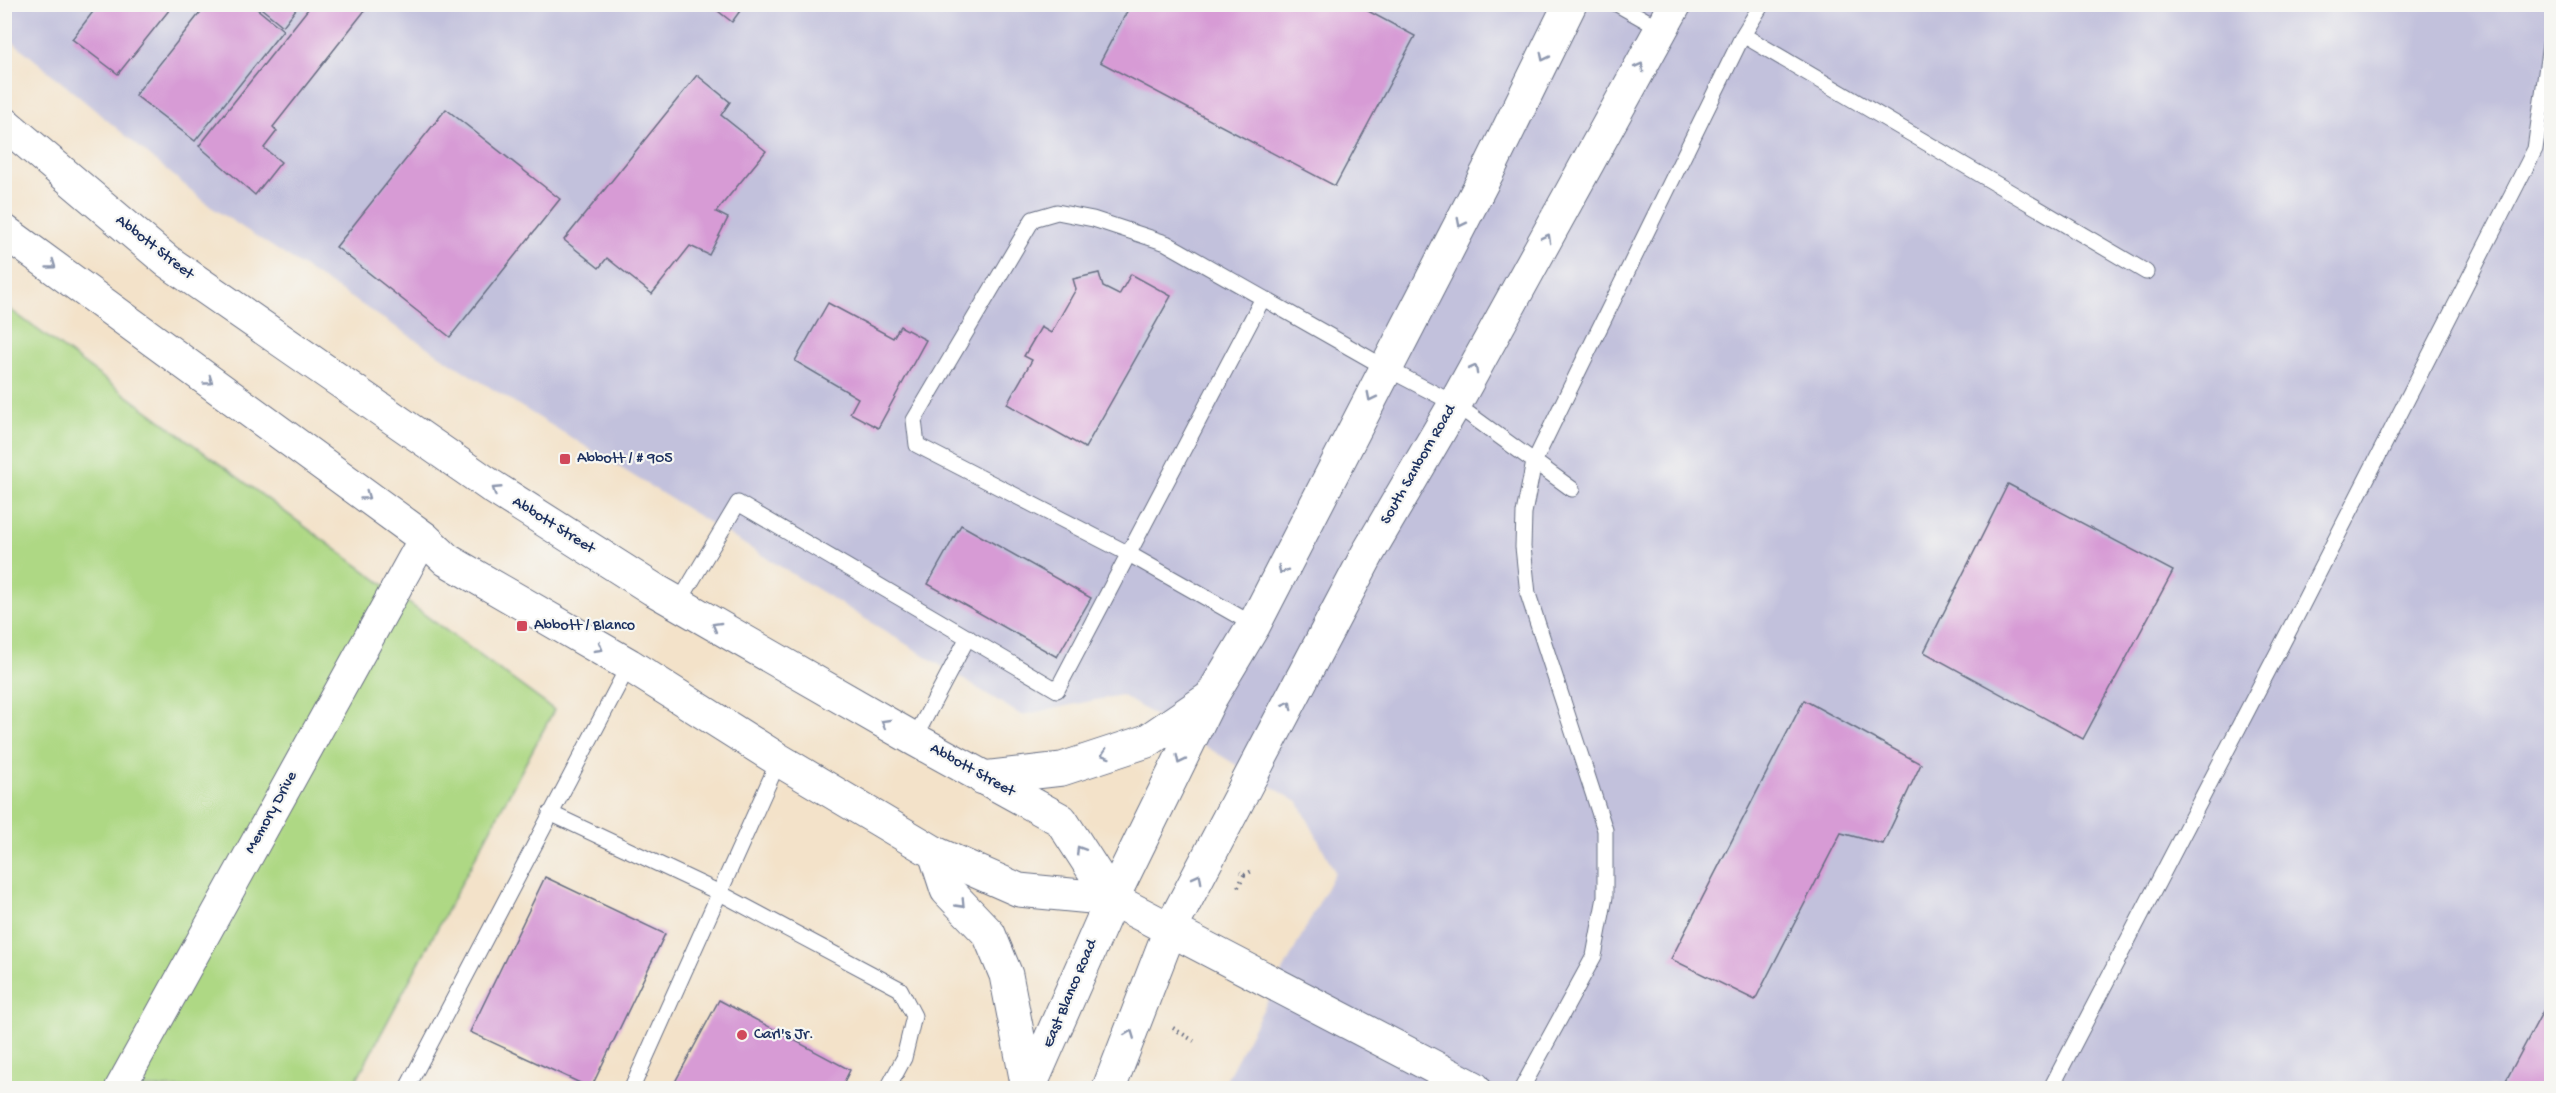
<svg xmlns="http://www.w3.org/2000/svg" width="2556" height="1093" font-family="'Gochi Hand',sans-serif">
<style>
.industrial{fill:#c2c1dc}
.green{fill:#aed884;stroke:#648471;stroke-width:1.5}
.building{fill:#d79bd5}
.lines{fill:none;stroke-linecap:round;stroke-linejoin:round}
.lane-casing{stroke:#676e83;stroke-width:17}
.street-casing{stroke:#676e83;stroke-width:32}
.secondary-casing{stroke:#676e83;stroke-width:35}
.highway-casing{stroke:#676e83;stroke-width:35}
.path{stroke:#676e83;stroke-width:4;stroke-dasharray:1.5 4.5;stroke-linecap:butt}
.lane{stroke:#fff;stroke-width:15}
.street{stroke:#fff;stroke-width:30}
.secondary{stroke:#fff;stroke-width:33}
.highway{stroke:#fff;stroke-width:33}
.oneway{stroke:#8d97ae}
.poi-dot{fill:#d1495b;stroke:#f6f6f2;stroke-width:2}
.labels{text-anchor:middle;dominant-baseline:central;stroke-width:4.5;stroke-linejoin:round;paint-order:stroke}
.street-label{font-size:16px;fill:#1b2f5e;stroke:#f6f6f2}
.poi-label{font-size:16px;fill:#1b2f5e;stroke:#f6f6f2;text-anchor:start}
</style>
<rect width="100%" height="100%" fill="#f6f6f2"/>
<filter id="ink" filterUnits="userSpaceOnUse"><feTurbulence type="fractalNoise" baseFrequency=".0167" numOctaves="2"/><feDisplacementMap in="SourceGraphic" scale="12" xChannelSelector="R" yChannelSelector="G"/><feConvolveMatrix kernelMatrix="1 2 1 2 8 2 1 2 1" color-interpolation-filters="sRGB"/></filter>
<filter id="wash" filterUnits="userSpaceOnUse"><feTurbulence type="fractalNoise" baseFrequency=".008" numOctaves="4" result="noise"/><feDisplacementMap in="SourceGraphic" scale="24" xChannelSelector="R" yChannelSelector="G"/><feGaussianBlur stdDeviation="1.35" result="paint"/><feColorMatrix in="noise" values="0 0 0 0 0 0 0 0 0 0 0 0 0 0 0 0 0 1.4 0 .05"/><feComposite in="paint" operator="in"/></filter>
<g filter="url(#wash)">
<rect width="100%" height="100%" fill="#f3e2c9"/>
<!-- industrial -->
<path class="industrial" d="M4,5H2551V1088H1222L1335,872L1299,803L1121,695L1021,715L470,375L211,207L5,35Z"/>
<!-- green -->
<path class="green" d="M4,305L554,710L352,1088H5Z"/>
<g id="blocks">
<!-- building -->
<path class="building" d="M99,4H174L118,74L72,39Z
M207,4H251L283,30L195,141L135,95Z
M256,4H300L283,26Z
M312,4H370L273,127L277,131L264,148L281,162L255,195L199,146Z
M709,4H745L732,22Z
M1131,4H1355L1415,36L1335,186L1100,62Z
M697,75L730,102L721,115L766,151L716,212L728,218L709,255L690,246L652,294L607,258L599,268L564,240Z
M446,109L560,199L450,337L336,247Z
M1099,273L1103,287L1119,295L1131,274L1171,296L1085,448L1007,404L1032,360L1024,356L1041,327L1051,333L1076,289L1073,279Z
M828,303L893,338L900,326L926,340L878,428L850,413L858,398L795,361Z
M2008,484L2173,571L2083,739L1924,652Z
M961,525L1091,598L1057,657L928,584Z
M1804,700L1921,764L1883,844L1841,833L1755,1000L1671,959Z
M545,877L665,934L591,1088L470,1032Z
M2552,994V1088H2502Z
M719,1000L850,1070L841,1088H683L674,1084Z"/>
</g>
</g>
<g filter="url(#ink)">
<use href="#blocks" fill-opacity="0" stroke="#676e83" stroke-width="1.5"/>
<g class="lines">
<defs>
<path id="lane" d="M1617,4L1661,29
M1743,35L2146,272
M678,604L738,503L1057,690L1263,298
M1254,625L1129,554L917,445L914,420L1033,219L1057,212L1093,219L1166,243L1386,368L1455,404L1572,489
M914,739L968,637
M550,813L720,893L900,989L914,1016L904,1058L888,1088
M407,1088L629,665
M632,1088L779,760
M1522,1088L1594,956L1605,897V830L1528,594L1523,547L1524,513L1534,462L1743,35L1762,4
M2051,1088L2295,619L2535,149L2552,31"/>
<path id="street" d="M120,1088L424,538"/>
<path id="secondary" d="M4,123L167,261L491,486L653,589L914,739L1061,820L1112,899
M4,231L424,538L447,560L629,665L779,760L935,853L1019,890L1112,899L1474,1088"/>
<path id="highway" d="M983,778L1062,769L1147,741L1210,698
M935,853L947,890L989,934L1006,975L1028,1088
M1029,1088L1112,899L1211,697L1254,625L1488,171L1570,4
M1109,1088L1170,930L1368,553L1455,404L1675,4"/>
</defs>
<!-- lane casing -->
<use href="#lane" class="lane-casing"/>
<!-- street casing -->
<use href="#street" class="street-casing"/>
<!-- secondary casing -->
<use href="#secondary" class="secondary-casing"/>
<!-- highway casing -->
<use href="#highway" class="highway-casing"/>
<!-- path -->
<path class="path" d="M1244,875L1252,871
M1238,887L1244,875L1240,872
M1173,1028L1194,1041"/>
<!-- lane -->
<use href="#lane" class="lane"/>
<!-- street -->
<use href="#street" class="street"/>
<!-- secondary -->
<use href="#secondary" class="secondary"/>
<!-- highway -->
<use href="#highway" class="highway"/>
</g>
<!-- one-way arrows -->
<defs><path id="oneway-chevron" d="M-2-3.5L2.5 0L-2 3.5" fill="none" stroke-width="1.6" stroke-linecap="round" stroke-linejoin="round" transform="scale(1.5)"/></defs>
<g class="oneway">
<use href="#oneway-chevron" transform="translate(1544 57) rotate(116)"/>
<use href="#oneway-chevron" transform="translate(1640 67) rotate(-61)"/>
<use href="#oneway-chevron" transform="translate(1461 223) rotate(117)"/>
<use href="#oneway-chevron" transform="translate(1547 238) rotate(-61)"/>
<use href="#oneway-chevron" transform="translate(52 265) rotate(36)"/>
<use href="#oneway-chevron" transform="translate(1474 369) rotate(-61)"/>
<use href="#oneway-chevron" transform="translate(209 381) rotate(36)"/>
<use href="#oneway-chevron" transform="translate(1371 397) rotate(117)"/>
<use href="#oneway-chevron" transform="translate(496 490) rotate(-147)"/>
<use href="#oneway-chevron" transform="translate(366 496) rotate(36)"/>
<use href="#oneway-chevron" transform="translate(1282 570) rotate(117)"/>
<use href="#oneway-chevron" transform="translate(716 626) rotate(-150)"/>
<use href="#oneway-chevron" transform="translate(599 648) rotate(30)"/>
<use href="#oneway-chevron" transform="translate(1288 705) rotate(-62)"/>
<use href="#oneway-chevron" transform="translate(885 723) rotate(-150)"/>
<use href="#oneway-chevron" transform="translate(1105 754) rotate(162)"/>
<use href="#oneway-chevron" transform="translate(1180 760) rotate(116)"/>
<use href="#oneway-chevron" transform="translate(1080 850) rotate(-122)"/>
<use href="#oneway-chevron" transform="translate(1198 878) rotate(-62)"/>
<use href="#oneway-chevron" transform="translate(961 904) rotate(46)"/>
<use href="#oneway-chevron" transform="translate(1130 1034) rotate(-69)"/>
</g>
</g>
<!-- markers -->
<g class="poi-dot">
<rect x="559" y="453" width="12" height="12" rx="3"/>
<rect x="516" y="620" width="12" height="12" rx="3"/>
<circle cx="742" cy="1035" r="6"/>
</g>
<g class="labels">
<!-- street labels -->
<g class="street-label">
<text transform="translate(154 248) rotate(38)">Abbott Street</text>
<text transform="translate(1419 465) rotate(-60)">South Sanborn Road</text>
<text transform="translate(553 526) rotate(32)">Abbott Street</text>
<text transform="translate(972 771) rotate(29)">Abbott Street</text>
<text transform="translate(272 813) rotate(-61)">Memory Drive</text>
<text transform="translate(1071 994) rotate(-67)">East Blanco Road</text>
</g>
<!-- poi labels -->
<g class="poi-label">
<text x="577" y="459">Abbott / # 905</text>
<text x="534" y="626">Abbott / Blanco</text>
<text x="754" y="1035">Carl's Jr.</text>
</g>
</g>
<!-- margin -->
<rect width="2556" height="1093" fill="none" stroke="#f6f6f2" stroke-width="24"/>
</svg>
